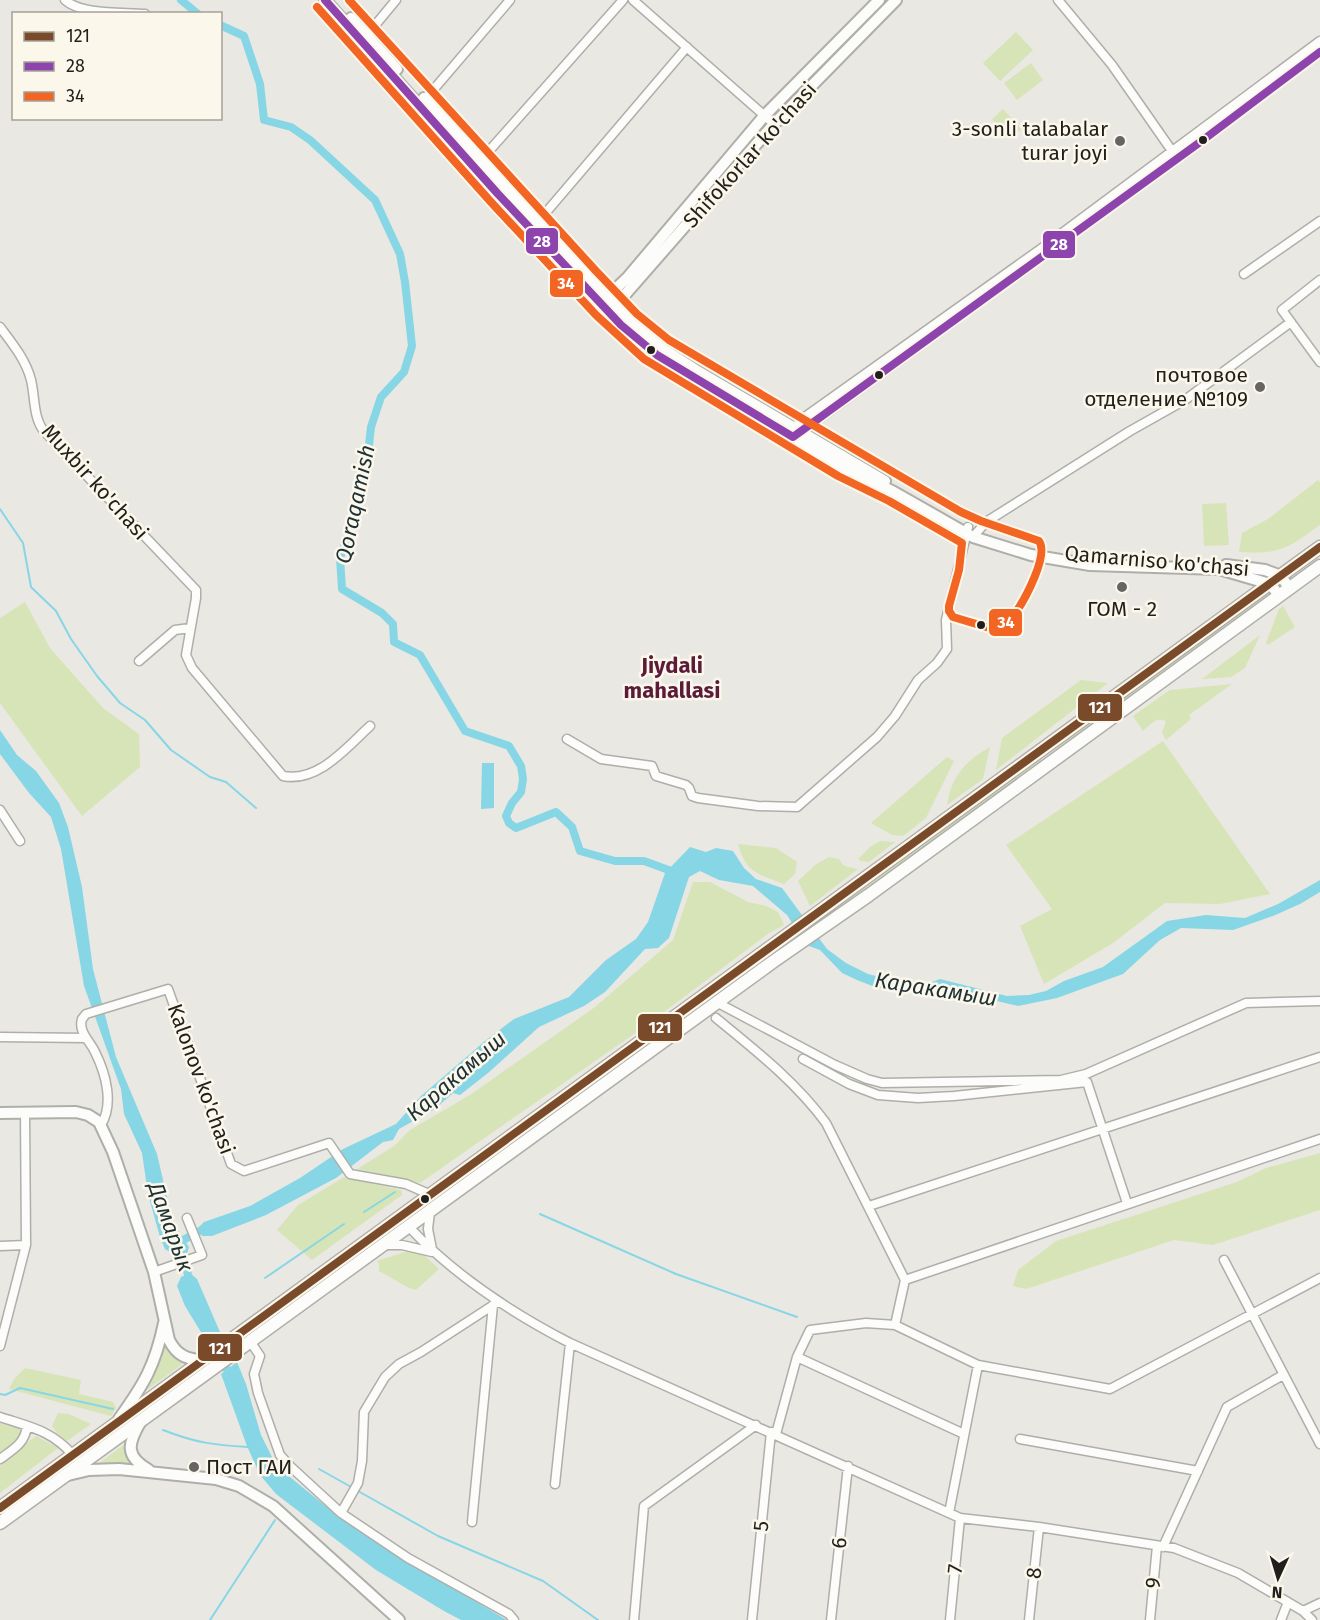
<svg xmlns="http://www.w3.org/2000/svg" width="1320" height="1620" font-family="'Fira Sans',sans-serif">
<style>
.green{fill:#d7e4b7}
.water{fill:#87d6e6}
.lines{fill:none;stroke-linecap:round;stroke-linejoin:round}
.stream{stroke:#87d6e6;stroke-width:2}
.canal{stroke:#87d6e6;stroke-width:8}
.minor-casing{stroke:#afaea9;stroke-width:11}
.major-casing{stroke:#afaea9;stroke-width:14}
.highway-casing{stroke:#afaea9;stroke-width:15}
.minor{stroke:#fcfcfb;stroke-width:8}
.major{stroke:#fcfcfb;stroke-width:10}
.highway{stroke:#fcfcfb;stroke-width:12}
.bus-1-casing{stroke:#fcf7eb;stroke-width:12}
.bus-2-casing{stroke:#fcf7eb;stroke-width:12}
.bus-3-casing{stroke:#fcf7eb;stroke-width:12}
.bus-1{stroke:#7a4b2a;stroke-width:8}
.bus-2{stroke:#8e44ad;stroke-width:8}
.bus-3{stroke:#f26522;stroke-width:8}
.bus-dot{fill:#201f1b;stroke:#fcf7eb;stroke-width:2}
.poi-dot{fill:#676561;stroke:#fcf7eb;stroke-width:2}
.labels{text-anchor:middle;dominant-baseline:central;stroke-width:5;stroke-linejoin:round;paint-order:stroke}
.poi-label{font-size:21px;fill:#201f1b;stroke:#fcf7eb;text-anchor:end}
.street-label{font-size:21px;fill:#201f1b;stroke:#fcf7eb}
.water-label{font-size:22px;font-style:italic;fill:#1d3136;stroke:#fcf7eb}
.neighbourhood-label{font-size:22px;font-weight:bold;fill:#5b1b39;stroke:#fcf7eb}
.line-badge{stroke:#fcf7eb;stroke-width:2}
.badge-label{font-size:16px;text-anchor:middle;font-weight:bold;fill:#fff}
</style>
<rect width="100%" height="100%" fill="#eae8e2"/>
<!-- green -->
<path class="green" d="M1016,32L1033,50L1000,81L983,63Z
M1031,63L1043,80L1017,100L1004,83Z
M1003,109L1021,129L1010,139L992,119Z
M1318,480L1320,482V525C1288,548 1280,555 1239,552L1242,533L1268,519Z
M1226,503L1229,545L1204,546L1202,504Z
M1264,592L1267,596L1057,749L1055,745Z
M25,602L50,648L103,708L139,734L140,767L82,816L0,703V618Z
M1283,606L1295,627L1268,645L1266,643L1279,609Z
M1260,635L1245,668L1231,677L1202,679Z
M1081,680L1108,683L996,770L1002,738Z
M1232,684L1189,715L1191,719L1166,740L1162,733L1166,722C1158,715 1150,725 1143,731L1133,716L1170,690Z
M1163,741L1270,894L1220,904L1165,903L1113,943L1044,984L1020,926L1052,909L1006,845Z
M990,747L983,779L947,805C951,777 965,761 990,747Z
M947,757L954,761L926,818L903,836L892,835L871,823Z
M1038,757L1041,761L846,903L843,899Z
M880,841L895,842L869,862L861,861L858,859L870,847Z
M738,844L776,848L797,862L795,874L784,884C758,874 746,873 738,844Z
M829,857L839,859L844,866L858,869L810,906L798,881L815,865Z
M693,882H710L748,902L766,906L778,912L784,925L769,933L644,1027L420,1183L357,1169L394,1146L410,1130L470,1095L595,1007L673,940Z
M778,947L781,951L555,1116L552,1112Z
M1320,1153V1210L1213,1245L1174,1240L1026,1289L1013,1286L1018,1270L1056,1241L1237,1182L1266,1168Z
M344,1177L401,1190L402,1195L312,1260L277,1230L298,1205Z
M408,1251L423,1254L439,1269L416,1290L409,1288L379,1271V1264L377,1261Z
M165,1342L169,1351L183,1364L145,1391L160,1358Z
M25,1368L81,1380L79,1394L113,1402L116,1408L111,1416L9,1389L14,1379Z
M58,1413L69,1414L91,1424L67,1441L57,1433L52,1426Z
M0,1422L21,1429L19,1439L0,1456Z
M36,1436L58,1448L0,1493V1463Z
M126,1443L130,1464L94,1467Z"/>
<!-- water -->
<path class="water" d="M0,730L17,755L36,771L59,803L68,827L82,887L93,969L116,1057L157,1154L171,1214L180,1234L189,1247L187,1254L178,1257L165,1249L160,1237L148,1194L142,1153L124,1114L121,1089L84,986L61,849L51,817L29,793L0,754Z
M482,763H494V808L481,809Z
M690,847L706,852L716,848L733,851L744,868L756,879L782,888L827,949L846,963L868,974L884,978L927,984L940,979L1007,996L1029,995L1046,991L1064,981L1103,967L1167,921L1206,915L1245,918L1278,904L1320,880V892L1300,904L1273,916L1233,930L1181,928L1160,940L1123,974L1057,998L1018,1006L958,992L899,991L875,987L857,980L842,973L820,950L806,945L787,915L753,886L719,880L700,871L689,877L669,938L658,948L645,949L605,992L584,1006L539,1027L488,1073L460,1095L453,1093L435,1109L399,1129L393,1140L383,1142L336,1178L266,1215L212,1236H202L199,1227L204,1222L250,1206L300,1178L343,1149L396,1124L421,1096L485,1041L514,1019L569,997L606,960L636,939L648,922L665,873Z
M190,1273L197,1279L220,1332L207,1342L185,1306L177,1286L181,1277Z
M237,1362L246,1384L261,1435L274,1461L285,1473L344,1521L381,1546L507,1620H461L444,1611L376,1570L276,1494L260,1475L247,1446L221,1374Z"/>
<g class="lines">
<!-- stream -->
<path class="stream" d="M0,509L23,543L31,587L56,611L71,639L97,676L120,703L145,720L171,750L210,777L226,782L256,808
M364,1212L395,1192
M540,1214L676,1274L797,1317
M265,1278L344,1224
M0,1394L5,1395L20,1388L113,1409
M163,1430C196,1443 214,1445 248,1447
M319,1469L353,1488
M358,1491L438,1536L543,1581L598,1620
M210,1620L275,1520"/>
<!-- canal -->
<path class="canal" d="M181,0L198,14
M220,25L244,36L260,84L264,120L291,127L310,140L375,200L400,254L405,282L412,346L404,372L381,397L371,427L368,454L354,518L340,558L342,589L382,613L393,624L394,642L420,655L465,731L509,746L521,766L523,779L521,792L512,803L506,816L509,823L516,828L556,812L572,827L580,851L615,861H644L674,872
M176,1244L207,1227
M183,1256L190,1282
M209,1329L231,1379"/>
<defs>
<path id="minor" d="M65,0C81,15 124,12 145,14
M633,0L774,124
M1058,0L1112,65L1172,151
M367,35L396,0
M424,99L434,89L510,0
M481,160L623,0
M537,223L687,47
M1244,274L1320,221
M1320,280L1282,310L1320,362
M0,327C12,343 26,360 31,380C35,396 33,416 43,430L196,590V598L186,655L192,668L283,776C318,783 347,747 370,726
M793,434L794,428L802,419L1042,248L1320,41
M798,434L1203,140L1320,52
M973,537L986,522L1130,431L1185,400L1291,322
M139,661L175,630L190,628
M567,739L601,759L652,766L656,776L686,785L689,788L692,796L698,798L758,806L797,807L877,737L895,716L918,680L937,663L947,649L946,620L968,527
M0,810L20,841
M718,1003L835,1065L867,1079L882,1083L1061,1080L1086,1074L1246,1003L1320,1001
M716,1018C755,1050 796,1082 826,1123L905,1280
M0,1037L86,1038
M803,1059L849,1084L878,1095L918,1098L954,1096L1087,1082L1127,1203
M101,1125C114,1104 106,1074 95,1052C90,1041 78,1032 82,1019L86,1014L168,989L231,1164L244,1171L329,1143L350,1174L406,1184L429,1194
M869,1206L1320,1057
M430,1212L428,1229L432,1249
M409,1227C455,1276 510,1312 570,1343L949,1513L960,1518L1039,1527L1174,1548L1238,1573L1303,1611L1312,1620
M384,1245H402L432,1252
M0,1246L26,1245
M1224,1260L1320,1444
M154,1272L202,1255L187,1218
M895,1325L978,1365L1110,1389L1320,1278
M250,1341L260,1356L254,1374L258,1393L280,1455L291,1467L341,1513L408,1558L509,1614L514,1620
M0,1346L26,1245L25,1112
M797,1357L810,1330L866,1323L895,1325L905,1280L1320,1139
M0,1417C30,1427 51,1430 73,1455
M776,1434L797,1357L964,1434
M1020,1439L1198,1471
M0,1459C14,1449 25,1443 27,1426
M555,1484L570,1343
M341,1513L358,1483L362,1461L364,1412L385,1377L399,1364L421,1352L498,1302
M949,1513L978,1365
M472,1522L493,1305
M1163,1547L1227,1407L1283,1375
M1303,1611L1320,1603
M634,1620L644,1506L756,1425
M752,1620L771,1432
M831,1620L848,1466
M950,1620L960,1518
M1029,1620L1039,1527
M1150,1620L1157,1546
M1281,1620L1288,1602"/>
<path id="major" d="M325,0L498,194L604,308L651,351L692,377L843,467L894,492L973,537L1031,555L1090,565L1219,569L1270,584L1279,595
M351,18L397,69
M424,98L630,322L663,349L696,370L885,481
M605,304L606,298L628,277L765,115L879,0
M608,307L614,306L623,297L774,124L896,0
M1226,565L1265,570L1281,576L1289,588
M0,1113L76,1112L88,1115L99,1122L113,1152L154,1272L169,1340C177,1356 187,1359 204,1361
M119,1419C144,1384 155,1366 164,1323
M141,1421C128,1443 124,1456 149,1470
M68,1475L89,1470L119,1469L216,1479L239,1486L273,1506L399,1620"/>
<path id="highway" d="M0,1508L1320,547
M0,1523L774,961L869,895L1320,566"/>
</defs>
<!-- minor casing -->
<use href="#minor" class="minor-casing"/>
<!-- major casing -->
<use href="#major" class="major-casing"/>
<!-- highway casing -->
<use href="#highway" class="highway-casing"/>
<!-- minor -->
<use href="#minor" class="minor"/>
<!-- major -->
<use href="#major" class="major"/>
<!-- highway -->
<use href="#highway" class="highway"/>
<defs>
<path id="bus-1" d="M0,1508L1320,547"/>
<path id="bus-2" d="M325,0L498,194L621,325L657,355L793,437L1203,140L1320,52"/>
<path id="bus-3" d="M317,7L490,201L596,315L644,359L838,476L889,501L962,543L959,570L949,606V611L953,617L993,629C1001,627 1010,619 1016,612C1025,599 1049,555 1039,541L981,521L961,512L669,340L637,314L596,271L349,0"/>
</defs>
<!-- bus-1 casing -->
<use href="#bus-1" class="bus-1-casing"/>
<!-- bus-2 casing -->
<use href="#bus-2" class="bus-2-casing"/>
<!-- bus-3 casing -->
<use href="#bus-3" class="bus-3-casing"/>
<!-- bus-1 -->
<use href="#bus-1" class="bus-1"/>
<!-- bus-2 -->
<use href="#bus-2" class="bus-2"/>
<!-- bus-3 -->
<use href="#bus-3" class="bus-3"/>
</g>
<!-- markers -->
<g class="bus-dot">
<circle cx="1203" cy="140" r="5"/>
<circle cx="651" cy="350" r="5"/>
<circle cx="879" cy="375" r="5"/>
<circle cx="981" cy="625" r="5"/>
<circle cx="425" cy="1199" r="5"/>
</g>
<g class="poi-dot">
<circle cx="1120" cy="141" r="6"/>
<circle cx="1260" cy="387" r="6"/>
<circle cx="1122" cy="587" r="6"/>
<circle cx="194" cy="1467" r="6"/>
</g>
<g class="labels">
<!-- poi labels -->
<g class="poi-label">
<text x="1108" y="129">3-sonli talabalar<tspan x="1108" dy="24">turar joyi</tspan></text>
<text x="1248" y="375">почтовое<tspan x="1248" dy="24">отделение №109</tspan></text>
<text x="1122" y="609" text-anchor="middle">ГОМ - 2</text>
<text x="206" y="1467" text-anchor="start">Пост ГАИ</text>
</g>
<!-- street labels -->
<g class="street-label">
<text transform="translate(750 155) rotate(-48)">Shifokorlar ko'chasi</text>
<text transform="translate(95 482) rotate(48)">Muxbir ko'chasi</text>
<text transform="translate(1157 561) rotate(5)">Qamarniso ko'chasi</text>
<text transform="translate(201 1079) rotate(70)">Kalonov ko'chasi</text>
<text transform="translate(761 1526) rotate(-84)">5</text>
<text transform="translate(839 1543) rotate(-84)">6</text>
<text transform="translate(955 1569) rotate(-84)">7</text>
<text transform="translate(1034 1573) rotate(-84)">8</text>
<text transform="translate(1153 1583) rotate(-85)">9</text>
</g>
<!-- water labels -->
<g class="water-label">
<text transform="translate(355 504) rotate(-78)">Qoraqamish</text>
<text transform="translate(936 989) rotate(9)">Каракамыш</text>
<text transform="translate(456 1076) rotate(-41)">Каракамыш</text>
<text transform="translate(171 1227) rotate(70)">Дамарык</text>
</g>
<!-- neighbourhood labels -->
<g class="neighbourhood-label">
<text x="672" y="665">Jiydali<tspan x="672" dy="25">mahallasi</tspan></text>
</g>
</g>
<g class="line-badge">
<rect x="525" y="227" width="34" height="28" rx="6" fill="#8e44ad"/>
<rect x="1042" y="230" width="34" height="29" rx="6" fill="#8e44ad"/>
<rect x="549" y="269" width="35" height="29" rx="6" fill="#f26522"/>
<rect x="988" y="608" width="35" height="29" rx="6" fill="#f26522"/>
<rect x="1077" y="693" width="46" height="29" rx="6" fill="#7a4b2a"/>
<rect x="637" y="1013" width="46" height="29" rx="6" fill="#7a4b2a"/>
<rect x="197" y="1333" width="46" height="29" rx="6" fill="#7a4b2a"/>
</g>
<g class="badge-label">
<text x="542" y="247">28</text>
<text x="1059" y="250">28</text>
<text x="566" y="289">34</text>
<text x="1006" y="628">34</text>
<text x="1100" y="713">121</text>
<text x="660" y="1033">121</text>
<text x="220" y="1354">121</text>
</g>
<!-- legend -->
<rect x="12" y="12" width="210" height="108" fill="#fcf7eb" stroke="#a4a198" stroke-width="1.5"/>
<rect x="24" y="32" width="30" height="9" fill="#7a4b2a" stroke="#a4a198" stroke-width="1.5"/>
<text x="66" y="42" font-size="18" fill="#201f1b">121</text>
<rect x="24" y="62" width="30" height="9" fill="#8e44ad" stroke="#a4a198" stroke-width="1.5"/>
<text x="66" y="72" font-size="18" fill="#201f1b">28</text>
<rect x="24" y="92" width="30" height="9" fill="#f26522" stroke="#a4a198" stroke-width="1.5"/>
<text x="66" y="102" font-size="18" fill="#201f1b">34</text>
<!-- north arrow -->
<g transform="translate(1278 1578) rotate(184)" stroke="#fcf7eb" stroke-width="4.5" paint-order="stroke">
<path d="M0-4.5L10 22L0 15L-10 22Z" fill="#201f1b"/>
<text y="-9" font-size="16" font-weight="bold" text-anchor="middle" fill="#201f1b">N</text>
</g>
</svg>
